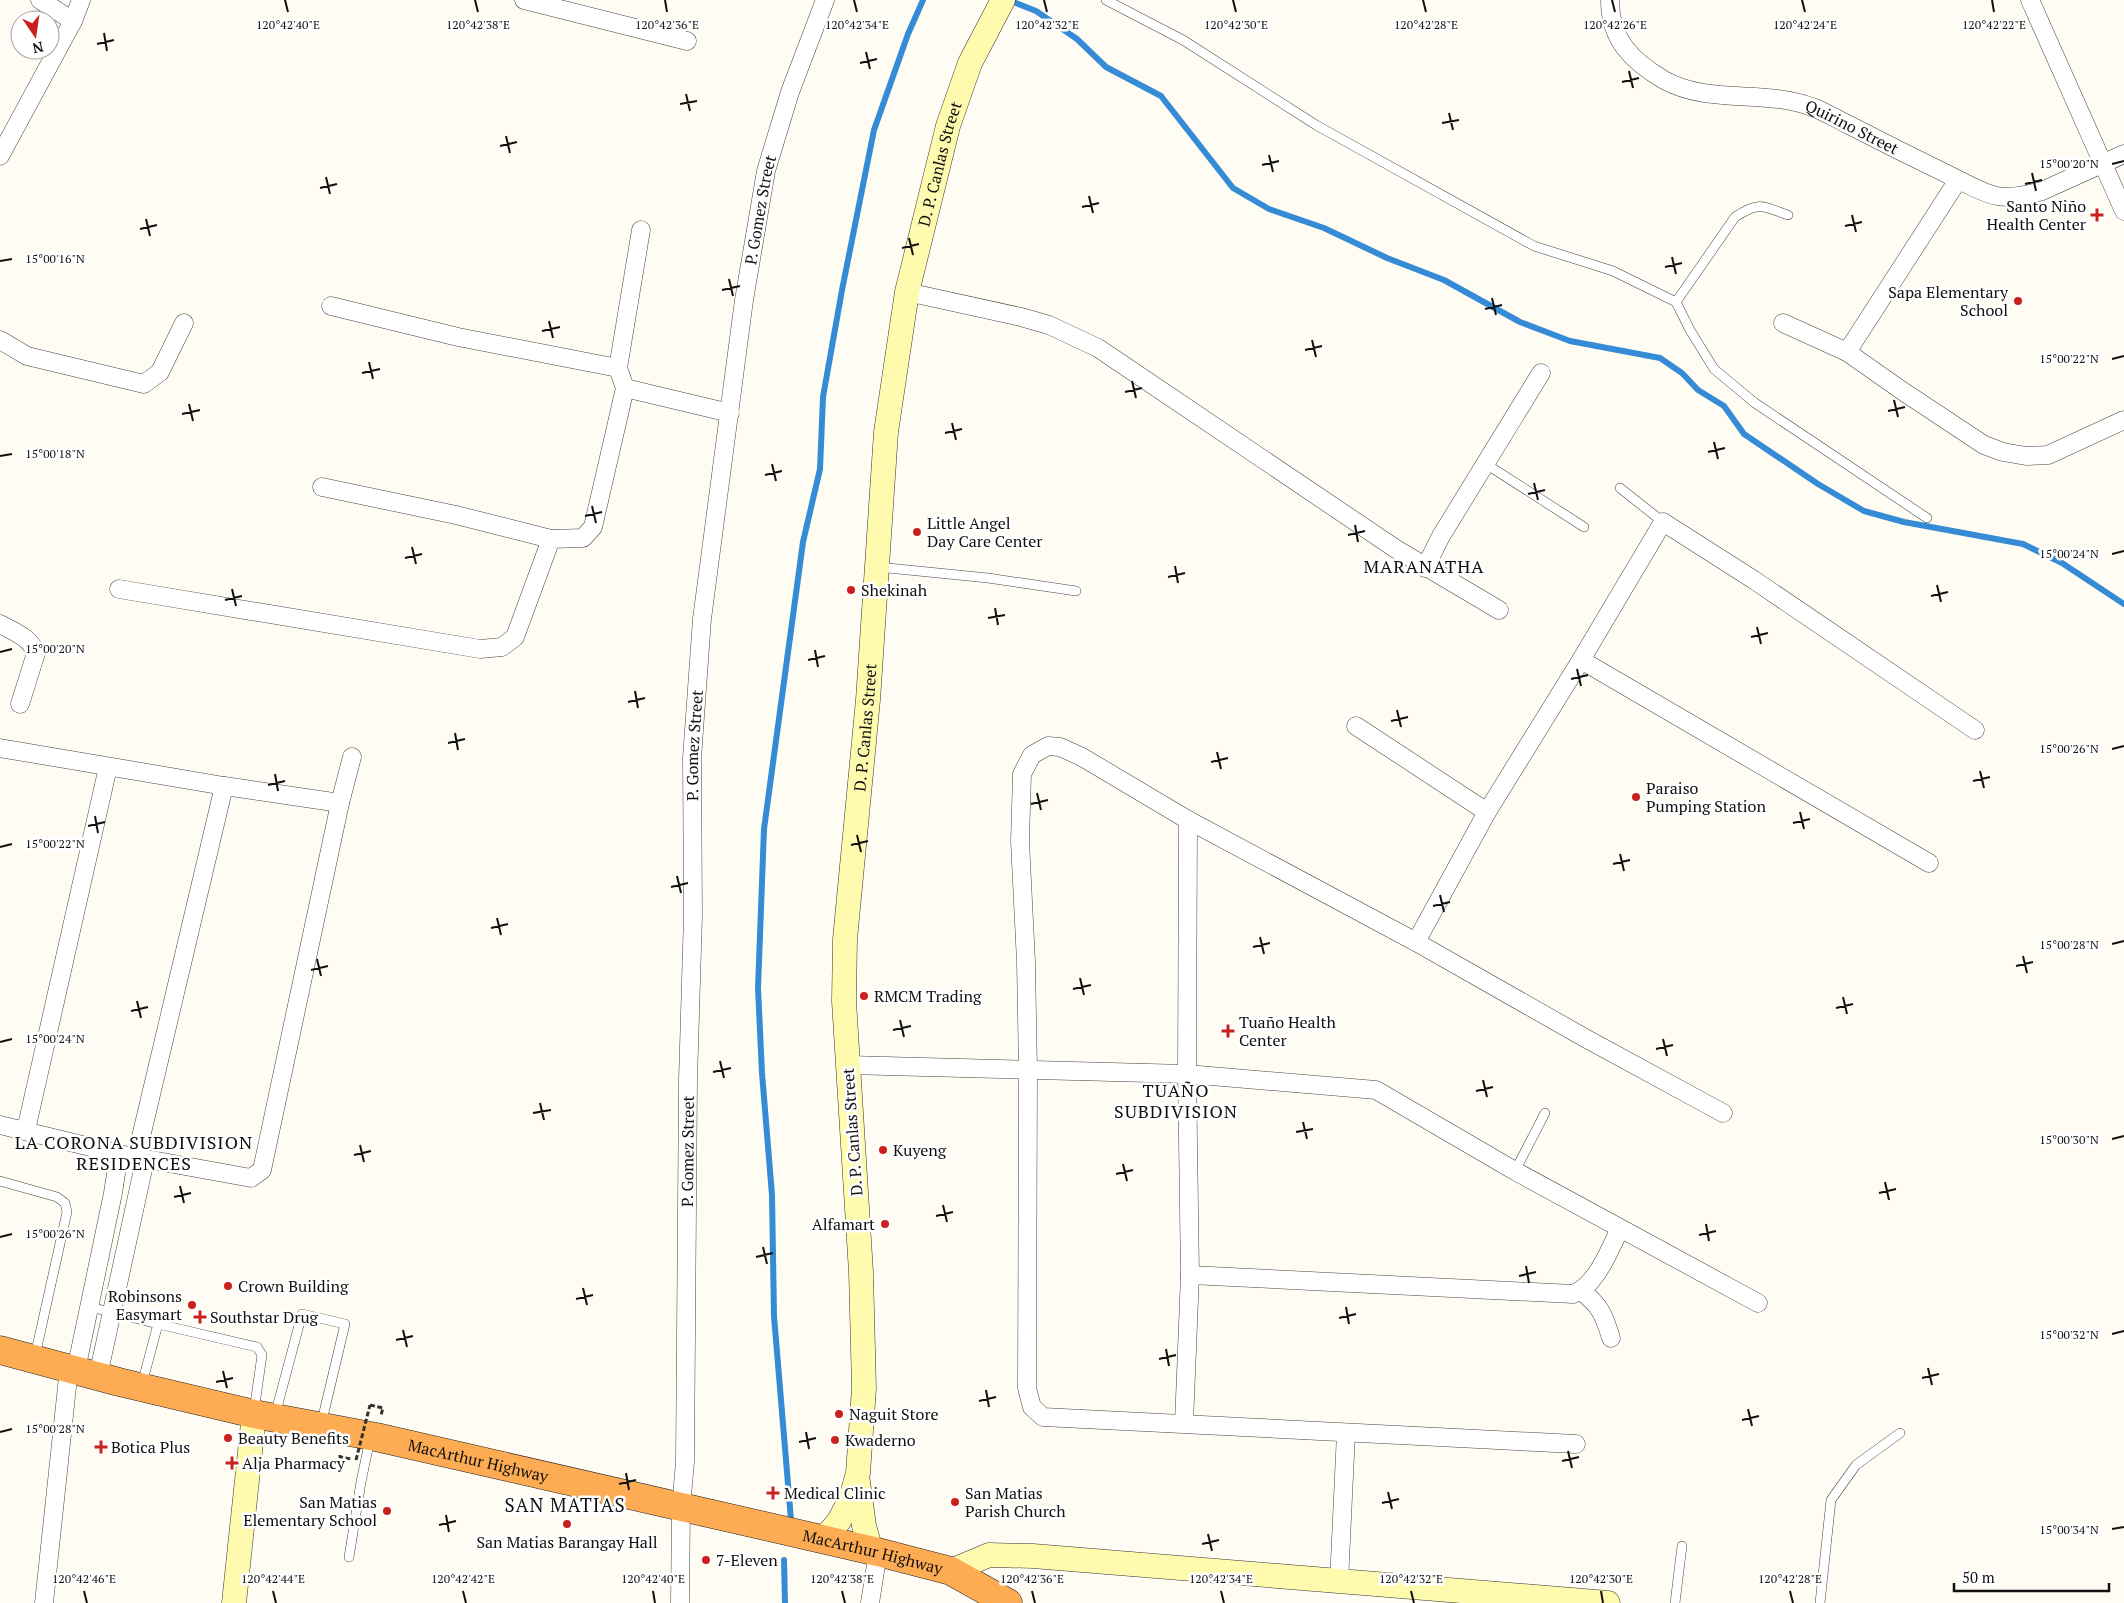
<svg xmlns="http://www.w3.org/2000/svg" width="2124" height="1603" font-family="'PT Serif',serif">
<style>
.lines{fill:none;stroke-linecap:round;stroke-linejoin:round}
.stream{stroke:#368bd6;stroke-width:6}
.lane-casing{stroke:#434343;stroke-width:10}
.street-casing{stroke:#434343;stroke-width:19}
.secondary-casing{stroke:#323232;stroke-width:25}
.highway-casing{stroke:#212121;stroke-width:29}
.path{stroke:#323232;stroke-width:3;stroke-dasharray:5 2.5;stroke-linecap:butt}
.lane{stroke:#fff;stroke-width:9}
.street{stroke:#fff;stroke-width:18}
.secondary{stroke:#fffbae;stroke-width:24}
.highway{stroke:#fdac53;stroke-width:28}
.path-bridge{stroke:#323232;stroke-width:3;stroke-dasharray:5 2.5;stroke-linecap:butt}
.ticks{fill:none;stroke:#101010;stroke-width:2}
.poi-dot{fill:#cb211e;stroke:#fff;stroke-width:2}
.labels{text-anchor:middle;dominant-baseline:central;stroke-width:5;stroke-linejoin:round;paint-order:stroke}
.street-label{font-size:16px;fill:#101010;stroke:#fff}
.poi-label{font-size:16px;fill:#101010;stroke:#fff;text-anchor:start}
.neighbourhood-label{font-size:18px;letter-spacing:1px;fill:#101010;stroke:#fff}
.quarter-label{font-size:19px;letter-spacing:1px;fill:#101010;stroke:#fff}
.ticks-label{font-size:12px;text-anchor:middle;fill:#101010;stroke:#fff;stroke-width:5;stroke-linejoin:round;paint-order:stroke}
</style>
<rect width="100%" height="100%" fill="#fffdf3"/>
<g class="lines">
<!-- stream -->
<path class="stream" d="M1016,3L1036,11L1077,39L1106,67L1161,96L1233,188L1269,209L1324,228L1387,258L1444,280L1520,322L1570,341L1660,358L1682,373L1698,390L1724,406L1744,434L1818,484L1864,511L1904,522L2023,544L2062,563L2124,604
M791,1520L774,1316L772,1195L762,1073L758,988L764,829L803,542L820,469L823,397L842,290L874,130L908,34L923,0
M784,1560L785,1603"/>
<defs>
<path id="lane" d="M1106,0L1183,40L1316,125L1534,246L1613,271L1676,302L1690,330L1714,369L1755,403L1927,518
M1676,302L1735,217C1759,201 1762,206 1788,215
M1486,464L1584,527
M1620,488L1663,522
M878,567L988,578L1076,591
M1515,1171L1545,1113
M0,1181L57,1197L65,1203L67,1212L35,1356
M90,1307L158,1324
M142,1384L158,1324L257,1347L262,1355L254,1411
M275,1415L302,1314L345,1324L321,1425
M349,1557L361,1482L370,1439
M1675,1603L1682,1546
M1820,1603L1831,1500L1856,1465L1900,1433"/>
<g id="street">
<path d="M40,0L73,21"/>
<path d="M524,0L687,41"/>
<path id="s1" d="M1610,0C1610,40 1632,61 1664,80C1709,105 1765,89 1812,107C1826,112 1840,121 1853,127C1884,143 1914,158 1945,173C1960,180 1981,193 1997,196C2011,199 2028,195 2042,191L2124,154"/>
<path d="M2030,0L2124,211"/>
<path d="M0,156L73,21L81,0"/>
<path d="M907,292L1021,317L1049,325L1098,348L1396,549L1499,610"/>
<path d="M331,306L458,337L618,368"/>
<path d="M1783,323L1847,352L1901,390L1984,445L2003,452L2026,456L2048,455L2124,420"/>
<path d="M0,340L27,356L144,384L160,372L184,323"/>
<path d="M1847,352L1958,180"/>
<path d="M625,388L730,413"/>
<path d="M322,487L456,515L551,539"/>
<path d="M1425,568L1441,536L1541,373"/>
<path d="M119,589L480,649L502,647L515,637L551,539L583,538L593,527L625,388L618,368L641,230"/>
<path d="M0,624C14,632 30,637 36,653L20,704"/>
<path d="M1581,660L1929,863"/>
<path d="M1356,726L1487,812"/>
<path d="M0,748L224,786L340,803"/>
<path d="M1416,942L1487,812L1581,660L1663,522L1754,580L1975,730"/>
<path d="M848,1065L1187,1074L1376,1090L1515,1171L1758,1303"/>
<path d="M0,1125L119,1154L251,1178L262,1170L340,803L352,757"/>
<path d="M26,1130L108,767"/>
<path d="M136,1158L224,786"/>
<path d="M1190,1275L1573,1294C1597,1285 1609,1250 1620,1229"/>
<path d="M1581,1291C1600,1305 1604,1315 1611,1338"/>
<path d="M76,1370L113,1193L119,1154"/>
<path d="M98,1376L145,1160"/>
<path d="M1184,1423L1190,1275L1187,1074L1188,820"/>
<path d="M1576,1444L1043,1417L1032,1407L1027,1388L1028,1070L1026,962L1020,841L1022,774L1032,755L1048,746L1060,747L1082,757L1188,820L1416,942L1585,1038L1723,1113"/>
<path d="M1339,1582L1346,1433"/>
<path d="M44,1603L69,1368"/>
<path id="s2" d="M680,1603L681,1507L685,1462L688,1080L693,915L692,758L702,619L744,300L766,171L790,92L825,0"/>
<path d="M870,1603L878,1552"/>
</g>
<g id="secondary">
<path d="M858,1482L864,1526L871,1551"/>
<path id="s3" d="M823,1540L839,1521L851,1498L858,1473L864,1388L861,1272L844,1001L845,939L868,700L886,432L907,292L948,126L970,63L1003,0"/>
<path d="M951,1571L989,1555L1033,1556L1608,1603"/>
<path d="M234,1603L254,1414"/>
</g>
<g id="highway">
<path id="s4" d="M0,1350L119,1382L254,1414L376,1437L878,1552L951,1571L1008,1603"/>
</g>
</defs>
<!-- lane casing -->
<use href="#lane" class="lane-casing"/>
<!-- street casing -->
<use href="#street" class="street-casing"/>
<!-- secondary casing -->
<use href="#secondary" class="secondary-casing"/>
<!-- highway casing -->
<use href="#highway" class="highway-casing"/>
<!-- path -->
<path class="path" d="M370,1405L383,1408L381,1415
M340,1455V1457L351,1459"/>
<!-- lane -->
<use href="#lane" class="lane"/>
<!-- street -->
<use href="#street" class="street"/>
<!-- secondary -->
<use href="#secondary" class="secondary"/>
<!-- highway -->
<use href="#highway" class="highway"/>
<!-- path-bridge -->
<path class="path-bridge" d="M356,1460L370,1405"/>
</g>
<!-- ticks -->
<path class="ticks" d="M285,0L288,12M475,0L478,12M665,0L667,12M854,0L857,12M1044,0L1047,12M1233,0L1236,12M1423,0L1426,12M1612,0L1615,12M1802,0L1805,12M1992,0L1994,12M104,33L107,51M97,44L114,40M866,52L870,69M860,63L877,59M1629,71L1633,88M1622,82L1639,78M686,94L690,111M680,104L697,101M1449,113L1453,130M1442,123L1459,120M506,136L510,153M500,146L517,142M1269,155L1273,172M2112,164L2124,161M1262,165L1279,161M2032,173L2036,191M326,177L330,194M2025,184L2042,180M320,188L337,184M1089,196L1093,213M1082,207L1099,203M1852,215L1856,232M146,219L150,236M1845,226L1862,222M140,229L157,225M909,238L913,255M902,248L919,244M1672,257L1676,274M0,261L12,259M1665,267L1682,263M729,279L733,296M722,290L740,286M1492,298L1496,315M1485,309L1502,305M549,321L553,338M542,331L560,327M1312,340L1316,357M1305,350L1322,346M2112,359L2124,356M369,362L373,379M362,373L380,369M1132,381L1136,398M1125,392L1142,388M1894,400L1898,417M189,404L193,421M1888,411L1905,407M182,414L200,410M952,423L956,440M945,433L962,429M1714,442L1718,459M1708,452L1725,448M0,456L12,454M772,464L776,481M765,475L782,471M1534,483L1538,500M1528,494L1545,490M592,506L596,523M585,516L602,512M1355,525L1358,542M1348,535L1365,531M412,547L416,564M2112,554L2124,551M405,558L422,554M1175,566L1178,583M1168,577L1185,573M1937,585L1941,602M232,589L236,606M1931,596L1948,592M225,600L242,596M995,608L998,625M988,618L1005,615M1757,627L1761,644M1751,637L1768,633M815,650L818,667M0,652L12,649M808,660L825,656M1577,669L1581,686M1571,679L1588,675M635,691L638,708M628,702L645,698M1397,710L1401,727M1391,721L1408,717M455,733L458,750M448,743L465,739M2112,749L2124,746M1217,752L1221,769M1211,762L1228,758M1980,771L1984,788M275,774L278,791M1973,781L1990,777M268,785L285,781M1037,793L1041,810M1031,804L1048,800M1800,812L1804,829M95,816L98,833M1793,823L1810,819M88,826L105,822M857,835L861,852M851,845L868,841M0,847L12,844M1620,854L1624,871M1613,864L1630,860M677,876L681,893M671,887L688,883M1440,895L1444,912M1433,906L1450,902M497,918L501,935M491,928L508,924M1260,937L1264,954M2112,944L2124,941M1253,947L1270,943M2023,956L2027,973M317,959L321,976M2016,966L2033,962M311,970L328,966M1080,978L1084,995M1073,989L1091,985M1843,997L1847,1014M137,1001L141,1018M1836,1008L1853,1004M131,1011L148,1007M900,1020L904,1037M893,1030L911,1026M1663,1039L1667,1056M0,1042L12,1039M1656,1049L1673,1045M720,1061L724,1078M713,1072L731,1068M1483,1080L1487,1097M1476,1091L1493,1087M540,1103L544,1120M533,1113L551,1110M1303,1122L1307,1139M1296,1132L1313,1129M2112,1139L2124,1136M360,1145L364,1162M354,1155L371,1151M1123,1164L1127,1181M1116,1174L1133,1170M1885,1182L1889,1200M180,1186L184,1203M1879,1193L1896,1189M174,1197L191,1193M943,1205L947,1222M936,1216L953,1212M1706,1224L1709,1241M1699,1235L1716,1231M0,1237L12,1234M763,1247L767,1264M756,1257L773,1253M1526,1266L1529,1283M1519,1276L1536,1272M583,1288L587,1305M576,1299L593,1295M1346,1307L1349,1324M1339,1318L1356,1314M403,1330L407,1347M2112,1334L2124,1331M396,1340L413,1336M1166,1349L1169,1366M1159,1359L1176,1355M1928,1368L1932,1385M223,1371L227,1388M1922,1378L1939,1374M216,1382L233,1378M986,1390L989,1407M979,1401L996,1397M1748,1409L1752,1426M1742,1420L1759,1416M0,1432L12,1429M806,1432L809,1449M799,1442L816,1438M1568,1451L1572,1468M1562,1461L1579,1457M626,1473L629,1490M619,1484L636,1480M1388,1492L1392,1509M1382,1503L1399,1499M446,1515L449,1532M439,1525L456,1521M2112,1529L2124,1527M1208,1534L1212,1551M1202,1544L1219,1540M84,1591L87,1603M273,1591L276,1603M463,1591L466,1603M653,1591L655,1603M842,1591L845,1603M1032,1591L1035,1603M1221,1591L1224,1603M1411,1591L1414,1603M1601,1591L1603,1603M1790,1591L1793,1603"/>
<!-- markers -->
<g class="poi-dot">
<path d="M2094.5 207.5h5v5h5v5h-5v5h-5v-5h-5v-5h5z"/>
<circle cx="2018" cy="301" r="5"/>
<circle cx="917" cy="532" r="5"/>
<circle cx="851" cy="590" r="5"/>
<circle cx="1636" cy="797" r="5"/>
<circle cx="864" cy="996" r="5"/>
<path d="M1225.5 1023.5h5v5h5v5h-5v5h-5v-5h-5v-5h5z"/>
<circle cx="883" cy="1150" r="5"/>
<circle cx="885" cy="1224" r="5"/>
<circle cx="228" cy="1286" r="5"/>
<circle cx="192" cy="1305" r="5"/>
<path d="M197.5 1309.5h5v5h5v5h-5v5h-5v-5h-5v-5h5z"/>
<circle cx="839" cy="1414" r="5"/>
<circle cx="228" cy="1438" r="5"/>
<circle cx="835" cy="1440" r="5"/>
<path d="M98.5 1439.5h5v5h5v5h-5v5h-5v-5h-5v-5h5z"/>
<path d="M229.5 1455.5h5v5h5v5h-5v5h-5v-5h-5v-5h5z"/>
<path d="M770.5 1485.5h5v5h5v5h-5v5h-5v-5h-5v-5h5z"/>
<circle cx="955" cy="1502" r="5"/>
<circle cx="387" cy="1511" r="5"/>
<circle cx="567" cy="1524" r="5"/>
<circle cx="706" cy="1560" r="5"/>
</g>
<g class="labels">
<!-- street labels -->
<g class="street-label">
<text stroke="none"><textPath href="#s1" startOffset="298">Quirino Street</textPath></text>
<text stroke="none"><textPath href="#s3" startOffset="1394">D. P. Canlas Street</textPath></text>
<text stroke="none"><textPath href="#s2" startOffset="1398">P. Gomez Street</textPath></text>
<text stroke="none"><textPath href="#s3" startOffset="824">D. P. Canlas Street</textPath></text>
<text stroke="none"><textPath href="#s2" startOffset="858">P. Gomez Street</textPath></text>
<text transform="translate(852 1132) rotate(-94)">D. P. Canlas Street</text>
<text stroke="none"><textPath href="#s2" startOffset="452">P. Gomez Street</textPath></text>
<text stroke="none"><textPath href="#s4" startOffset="491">MacArthur Highway</textPath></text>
<text stroke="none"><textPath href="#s4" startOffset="896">MacArthur Highway</textPath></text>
</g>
<!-- poi labels -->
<g class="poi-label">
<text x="2086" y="206" text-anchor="end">Santo Niño<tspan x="2086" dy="18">Health Center</tspan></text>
<text x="2008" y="292" text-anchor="end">Sapa Elementary<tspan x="2008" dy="18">School</tspan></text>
<text x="927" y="523">Little Angel<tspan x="927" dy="18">Day Care Center</tspan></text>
<text x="861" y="590">Shekinah</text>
<text x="1646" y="788">Paraiso<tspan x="1646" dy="18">Pumping Station</tspan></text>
<text x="874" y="996">RMCM Trading</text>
<text x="1239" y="1022">Tuaño Health<tspan x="1239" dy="18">Center</tspan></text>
<text x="893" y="1150">Kuyeng</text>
<text x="875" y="1224" text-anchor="end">Alfamart</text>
<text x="238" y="1286">Crown Building</text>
<text x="182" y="1296" text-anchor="end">Robinsons<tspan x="182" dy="18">Easymart</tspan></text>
<text x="210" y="1317">Southstar Drug</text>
<text x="849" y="1414">Naguit Store</text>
<text x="238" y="1438">Beauty Benefits</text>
<text x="845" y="1440">Kwaderno</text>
<text x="111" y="1447">Botica Plus</text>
<text x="242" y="1463">Alja Pharmacy</text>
<text x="784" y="1493">Medical Clinic</text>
<text x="965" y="1493">San Matias<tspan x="965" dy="18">Parish Church</tspan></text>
<text x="377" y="1502" text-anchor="end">San Matias<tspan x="377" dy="18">Elementary School</tspan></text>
<text x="567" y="1542" text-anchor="middle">San Matias Barangay Hall</text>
<text x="716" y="1560">7-Eleven</text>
</g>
<!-- neighbourhood labels -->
<g class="neighbourhood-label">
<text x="1424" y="566">MARANATHA</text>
<text x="1176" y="1090">TUAÑO<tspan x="1176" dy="21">SUBDIVISION</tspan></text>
<text x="134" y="1142">LA CORONA SUBDIVISION<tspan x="134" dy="21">RESIDENCES</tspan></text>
</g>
<!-- quarter labels -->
<g class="quarter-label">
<text x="565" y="1504">SAN MATIAS</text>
</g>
</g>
<g class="ticks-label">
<text x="288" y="29">120°42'40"E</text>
<text x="478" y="29">120°42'38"E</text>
<text x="667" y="29">120°42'36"E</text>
<text x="857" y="29">120°42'34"E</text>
<text x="1047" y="29">120°42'32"E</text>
<text x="1236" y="29">120°42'30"E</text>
<text x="1426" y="29">120°42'28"E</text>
<text x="1615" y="29">120°42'26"E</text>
<text x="1805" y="29">120°42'24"E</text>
<text x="1994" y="29">120°42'22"E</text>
<text x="2069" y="168">15°00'20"N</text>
<text x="55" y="263">15°00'16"N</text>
<text x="2069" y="363">15°00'22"N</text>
<text x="55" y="458">15°00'18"N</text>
<text x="2069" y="558">15°00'24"N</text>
<text x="55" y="653">15°00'20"N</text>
<text x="2069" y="753">15°00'26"N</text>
<text x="55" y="848">15°00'22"N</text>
<text x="2069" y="949">15°00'28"N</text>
<text x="55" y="1043">15°00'24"N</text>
<text x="2069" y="1144">15°00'30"N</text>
<text x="55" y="1238">15°00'26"N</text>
<text x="2069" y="1339">15°00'32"N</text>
<text x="55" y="1433">15°00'28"N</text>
<text x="2069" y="1534">15°00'34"N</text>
<text x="84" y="1583">120°42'46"E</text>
<text x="273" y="1583">120°42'44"E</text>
<text x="463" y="1583">120°42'42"E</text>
<text x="653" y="1583">120°42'40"E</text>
<text x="842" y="1583">120°42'38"E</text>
<text x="1032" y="1583">120°42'36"E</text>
<text x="1221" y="1583">120°42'34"E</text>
<text x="1411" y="1583">120°42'32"E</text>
<text x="1601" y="1583">120°42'30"E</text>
<text x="1790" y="1583">120°42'28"E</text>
</g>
<!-- north arrow -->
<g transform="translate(35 35) rotate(167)"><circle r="24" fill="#ffffff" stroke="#9f9f9f"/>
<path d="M0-4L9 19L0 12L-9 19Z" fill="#cb211e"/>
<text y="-8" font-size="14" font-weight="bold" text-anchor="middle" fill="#101010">N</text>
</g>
<!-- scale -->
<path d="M1954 1583v8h155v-8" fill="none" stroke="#101010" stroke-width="2.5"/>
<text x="1962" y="1583" font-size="15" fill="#101010" stroke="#ffffff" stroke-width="4" paint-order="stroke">50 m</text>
</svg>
